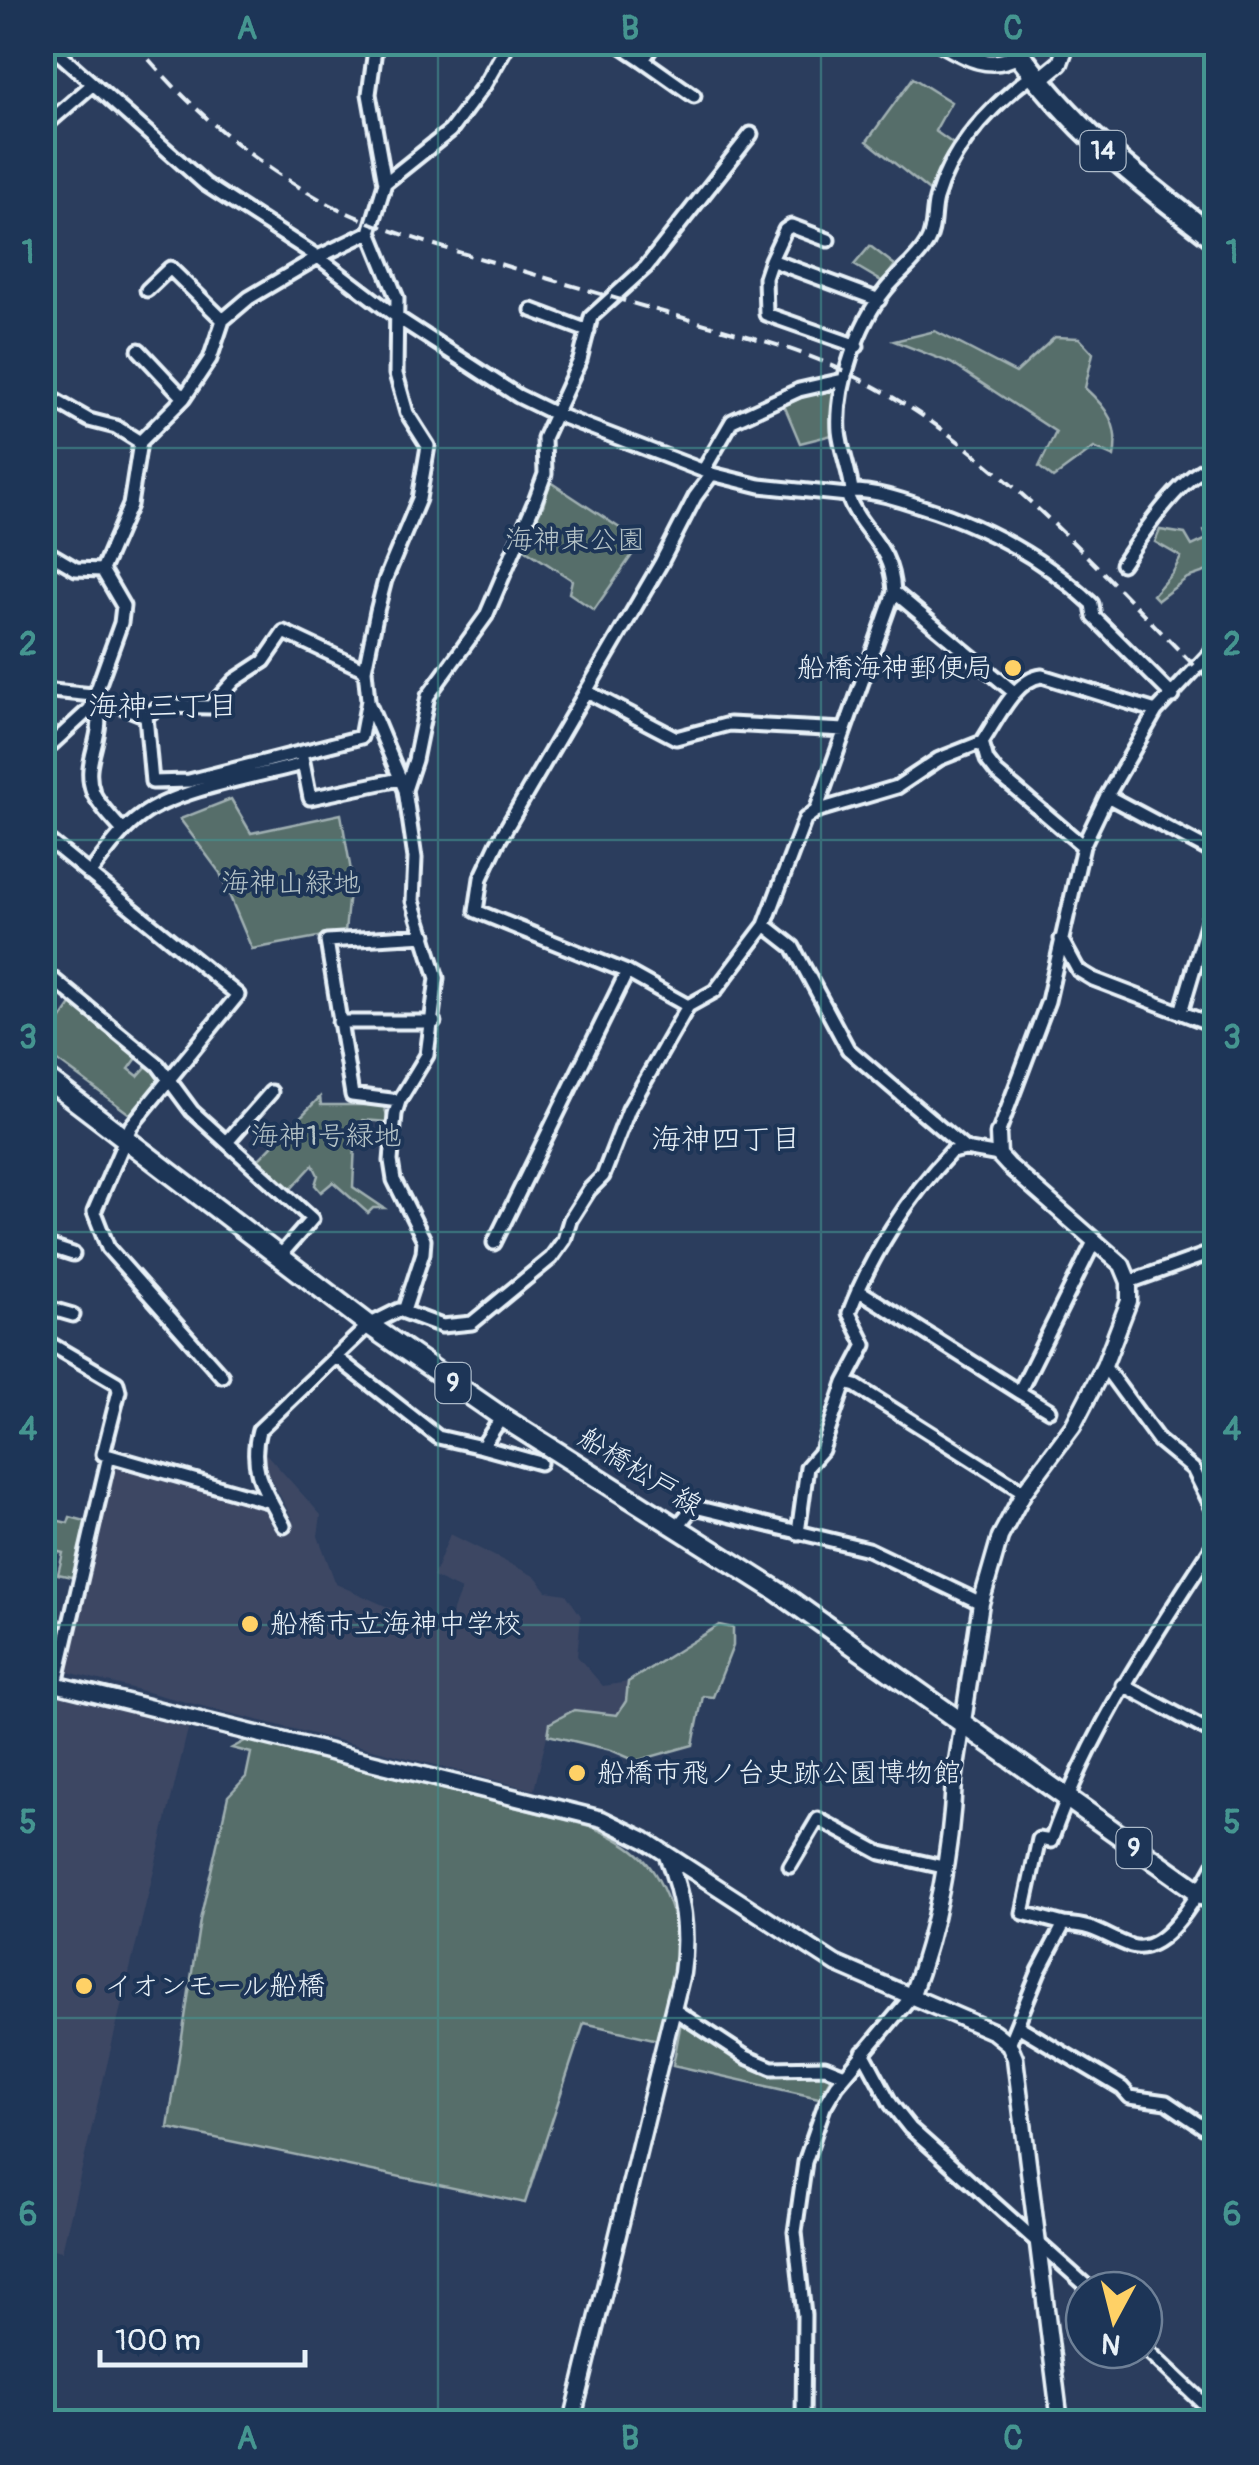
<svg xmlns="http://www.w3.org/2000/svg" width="1259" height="2465" font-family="Pangolin,'Klee One',sans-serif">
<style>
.built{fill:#3c4764}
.green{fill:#576e6b;stroke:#a0b0b2;stroke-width:2.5}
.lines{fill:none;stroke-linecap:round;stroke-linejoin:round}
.minor-casing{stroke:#e8f1f8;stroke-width:19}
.tertiary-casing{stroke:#e8f1f8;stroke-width:21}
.primary-casing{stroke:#e8f1f8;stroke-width:25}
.trunk-casing{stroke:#e8f1f8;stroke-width:28}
.minor{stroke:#1d3557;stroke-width:11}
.tertiary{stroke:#1d3557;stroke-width:14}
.primary{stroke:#1d3557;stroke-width:18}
.trunk{stroke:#1d3557;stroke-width:20}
.rail{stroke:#e8f1f8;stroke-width:4;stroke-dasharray:15 8;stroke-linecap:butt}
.grid{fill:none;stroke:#459590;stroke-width:2.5;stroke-opacity:0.55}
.poi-dot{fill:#ffd166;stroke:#1d3557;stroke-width:4}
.labels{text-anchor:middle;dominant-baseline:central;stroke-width:8;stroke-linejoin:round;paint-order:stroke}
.shield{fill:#1d3557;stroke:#abb9c8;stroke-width:2.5}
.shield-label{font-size:25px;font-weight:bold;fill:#e8f1f8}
.park-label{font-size:28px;fill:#b5c3c7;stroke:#1d3557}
.poi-label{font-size:28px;fill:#e8f1f8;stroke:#1d3557;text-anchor:start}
.street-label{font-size:28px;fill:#e8f1f8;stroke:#1d3557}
.neighbourhood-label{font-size:30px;fill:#e8f1f8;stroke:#1d3557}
.neatline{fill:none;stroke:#459590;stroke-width:4}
.grid-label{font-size:32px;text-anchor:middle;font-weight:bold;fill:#459590}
</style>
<rect width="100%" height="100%" fill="#2b3d5d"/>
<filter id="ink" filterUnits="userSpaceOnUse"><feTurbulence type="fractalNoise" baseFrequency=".01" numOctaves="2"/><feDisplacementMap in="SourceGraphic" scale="20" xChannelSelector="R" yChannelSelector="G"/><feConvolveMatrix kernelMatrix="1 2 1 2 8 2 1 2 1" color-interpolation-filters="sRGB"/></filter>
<g filter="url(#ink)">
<!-- built -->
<path class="built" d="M260,1447L321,1515L318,1536L336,1584L444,1632L461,1590L433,1577L450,1534L536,1577L547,1591L566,1594L581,1616L577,1656L603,1686L628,1682L626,1701L617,1716L574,1710L550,1723L534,1790L64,1671L111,1467L120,1462L227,1494L272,1514L281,1527L293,1520L258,1455Z
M43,1693L189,1725L62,2251L42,2247Z"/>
<!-- green -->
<path class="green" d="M913,78L951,102L935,131L956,146L933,194L867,141Z
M870,246L895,265L883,282L854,265Z
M935,331L1016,373L1055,337L1079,338L1093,353L1085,388C1107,408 1120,425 1114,457L1094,448L1053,478L1039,467L1056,432L951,363L894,341Z
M837,383L836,434L800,443L784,405Z
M550,482L641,542L594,610L569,593L572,580L520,546L543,506Z
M1216,524V568L1187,578L1158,600L1153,595L1173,572L1181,557L1155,542L1160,530L1185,534L1192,546L1207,539L1204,531Z
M231,799L251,833L341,814L351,871L345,932L252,949L220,873L180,819Z
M72,1003L137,1058L129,1069L138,1076L147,1066L157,1074L159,1082L131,1115L43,1050V1045Z
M320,1097L321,1105H383L390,1122L363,1120L355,1144L353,1187L384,1208H373L368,1213L333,1182L321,1192L315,1185L318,1175L313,1165L290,1190L258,1160Z
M70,1517L89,1522L76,1578L58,1574L63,1553L43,1548L47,1518L68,1523Z
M719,1625L733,1628V1646L713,1697L703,1696L693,1745L636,1761L611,1750L548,1735L550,1723L574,1710L617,1715L626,1701L628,1682Z
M247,1740L590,1826C637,1846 656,1863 672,1912C676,1924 680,1936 679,1950C678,1980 665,2011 658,2040L584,2023L525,2203L168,2128L200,1920L228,1796L246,1777L251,1753L232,1748Z
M681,2022L746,2062L825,2072L830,2079L819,2098L673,2065Z"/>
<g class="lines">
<defs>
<path id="minor" d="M46,42L205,184L318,257L398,318L518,396L553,413L712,474L760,486L847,495L852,491C875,491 899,499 920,506C985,526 1042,557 1092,604L1094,617L1173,696
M376,42L369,94L385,183
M616,42L643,60L655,42
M643,60L694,96
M48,123L93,84
M771,260L785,230L791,226L828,240
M147,290L170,268L223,320
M532,310L588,331
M857,346L766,314L765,278L771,260L879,300
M139,350L184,398
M42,393L89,420L116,427L140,442
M703,471L732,421L799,390L843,380
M852,491C850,471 841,451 839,431C836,387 858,323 886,289C899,273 917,261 927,243C935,229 932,213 936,199C951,147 991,106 1033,74
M42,549L76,569L102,570
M1122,564C1141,536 1183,471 1216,464
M894,592L1015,693
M42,690L93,695L146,716L160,706L210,707L235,680L264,661L284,632L365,670
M586,691L676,738L729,724L845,730
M93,695C111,734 80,758 93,792C99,806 113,819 123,831
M368,702L405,790L415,858L413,901L437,978L427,1055L399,1101L395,1114L391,1161L394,1180L424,1240L423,1253L404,1311
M146,716L152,782L189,781L361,737L368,700L365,670L377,611L385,580L419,499L428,446L407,413L396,374L397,298L370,232L385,183L450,131L485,84L509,42
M42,753L90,709L121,623L123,606L102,570L130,505L140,442L184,398L210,359L223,320L249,298L318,257L370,232
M302,757L310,798L400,779
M405,790L415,760L428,696L486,616L535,501L545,474L544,438L580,360L591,317L646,267L751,134
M1107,796L1216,854
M816,811L897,787L939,759L982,742
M42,835L238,995L131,1126L94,1212L108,1248L222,1376
M1083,846L997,773L987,760L982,742C997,720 1015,679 1042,676L1156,711
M89,874C105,854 120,831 141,816C177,789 258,776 303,764
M765,925L793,947L848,1049L965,1149
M1061,939L1078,970L1093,979L1216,1026
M42,970L158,1065L192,1111L312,1219L278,1258
M688,1006L627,972L476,911L481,878L497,844L661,563L695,497L712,474
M1181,1012L1216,894
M339,1022H434
M399,1101L352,1095L327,941L425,935
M998,1134L1048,1001L1083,846L1107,796L1156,711L1216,647
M227,1142L271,1092
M494,1243L627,972
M42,1244L73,1254
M1129,1282L1216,1251
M858,1290L1019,1392L1095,1240
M42,1306L73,1315
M42,1339L117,1383L119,1391L103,1454L271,1502
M336,1357L438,1437L482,1447L502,1417
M1104,1366L1159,1441L1193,1469L1216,1515
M845,1383L856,1386L1024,1492
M1019,1392L1049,1410
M482,1447L540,1463
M284,1526C265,1491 248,1470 259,1430L369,1325L399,1310L442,1326L472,1323L551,1258L564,1240L570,1220L589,1190L603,1176L629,1109L688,1006L715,991L765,925L805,819L816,811L894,592C891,542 863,536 847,495
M677,1527L690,1511L699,1508L868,1549L981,1603
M798,1533L807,1467L822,1450L845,1383L865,1345L849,1313C871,1255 908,1197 951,1152L965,1149L999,1155
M56,1684L109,1456
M1123,1685L1216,1735
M790,1866L818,1819L881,1853L943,1867
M1064,1924L1023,1913L1039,1839L1051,1841C1089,1731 1153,1638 1216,1541
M673,2009L746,2057L772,2068L825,2067L845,2075
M1018,2026L1122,2088L1130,2097L1166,2102L1209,2131L1216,2130
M1009,2044L1039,1971L1064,1924C1098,1926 1103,1936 1131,1946C1166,1957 1202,1887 1216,1862
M863,2052L891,2104L910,2128L1091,2290
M1144,2347L1216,2415
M803,2422L804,2315L795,2232L805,2162L824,2107L837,2085L911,1997"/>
<path id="tertiary" d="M939,42C965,57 990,72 1018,55
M1038,81L1060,63L1065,49L1063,42
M42,1681L602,1819L645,1840L836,1964L994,2032L1009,2044L1015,2058L1060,2422
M911,1997C936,1930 951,1853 954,1781L981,1603L1000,1537L1024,1492L1073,1426L1104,1366L1129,1301V1282L1122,1265L1008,1165L999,1155L998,1134
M572,2422L682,1973C688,1931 683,1896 667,1856"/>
<path id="primary" d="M42,1075L369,1325L502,1417L777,1591L1216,1904"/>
<path id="trunk" d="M1010,42C1070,127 1135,177 1216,239"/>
</defs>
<!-- minor casing -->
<use href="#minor" class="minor-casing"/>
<!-- tertiary casing -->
<use href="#tertiary" class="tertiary-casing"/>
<!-- primary casing -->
<use href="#primary" class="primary-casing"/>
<!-- trunk casing -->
<use href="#trunk" class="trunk-casing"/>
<!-- minor -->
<use href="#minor" class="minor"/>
<!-- tertiary -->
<use href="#tertiary" class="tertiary"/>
<!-- primary -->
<use href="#primary" class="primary"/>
<!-- trunk -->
<use href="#trunk" class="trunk"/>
<!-- rail -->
<path class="rail" d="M134,42C190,109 254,165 331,205C383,231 441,247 496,263C556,281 617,299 677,316C735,333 796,347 850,374C996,445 1102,576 1216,687"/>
</g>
</g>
<!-- grid -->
<path class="grid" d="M438,42V2422M821,42V2422M42,448H1216M42,840H1216M42,1232H1216M42,1625H1216M42,2018H1216"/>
<!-- markers -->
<g class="poi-dot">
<circle cx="1013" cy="668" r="10"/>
<circle cx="250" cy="1624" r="10"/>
<circle cx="577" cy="1773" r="10"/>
<circle cx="84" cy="1986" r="10"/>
</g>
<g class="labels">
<!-- shield labels -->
<g class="shield">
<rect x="1080.5" y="131" width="45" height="40" rx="8"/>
<rect x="435.5" y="1363" width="35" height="40" rx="8"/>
<rect x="1116.5" y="1828" width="35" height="40" rx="8"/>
</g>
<g class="shield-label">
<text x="1103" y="151">14</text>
<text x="453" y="1383">9</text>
<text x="1134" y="1848">9</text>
</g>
<!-- park labels -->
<g class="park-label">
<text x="575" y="540">海神東公園</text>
<text x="291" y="883">海神山緑地</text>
<text x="326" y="1136">海神1号緑地</text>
</g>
<!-- poi labels -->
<g class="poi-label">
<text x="993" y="668" text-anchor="end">船橋海神郵便局</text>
<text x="270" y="1624">船橋市立海神中学校</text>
<text x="597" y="1773">船橋市飛ノ台史跡公園博物館</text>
<text x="104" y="1986">イオンモール船橋</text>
</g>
<!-- street labels -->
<g class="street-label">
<text transform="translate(640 1472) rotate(32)">船橋松戸線</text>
</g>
<!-- neighbourhood labels -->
<g class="neighbourhood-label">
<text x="163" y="706">海神三丁目</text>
<text x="726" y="1139">海神四丁目</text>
</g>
</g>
<!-- margin -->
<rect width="1259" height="2465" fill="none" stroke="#1d3557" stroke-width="110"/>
<!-- north arrow -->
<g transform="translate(1114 2320) rotate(187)"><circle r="48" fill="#1d3557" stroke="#6e8097" stroke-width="2.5"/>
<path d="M0-8L18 38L0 25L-18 38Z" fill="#ffd166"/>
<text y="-15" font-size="28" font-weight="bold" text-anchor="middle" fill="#e8f1f8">N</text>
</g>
<!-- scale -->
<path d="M100 2350v15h205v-15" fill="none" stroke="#e8f1f8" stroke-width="5"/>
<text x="115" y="2350" font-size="30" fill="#e8f1f8" stroke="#1d3557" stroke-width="8" paint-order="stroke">100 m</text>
<rect x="55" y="55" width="1149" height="2355" class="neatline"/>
<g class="grid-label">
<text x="247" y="39">A</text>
<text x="630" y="39">B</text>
<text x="1013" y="39">C</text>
<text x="28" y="263">1</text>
<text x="1232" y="263">1</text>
<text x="28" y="655">2</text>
<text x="1232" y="655">2</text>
<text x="28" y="1048">3</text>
<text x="1232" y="1048">3</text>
<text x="28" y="1440">4</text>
<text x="1232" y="1440">4</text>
<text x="28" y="1833">5</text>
<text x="1232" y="1833">5</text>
<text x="28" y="2225">6</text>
<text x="1232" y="2225">6</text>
<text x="247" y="2449">A</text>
<text x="630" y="2449">B</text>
<text x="1013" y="2449">C</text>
</g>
</svg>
